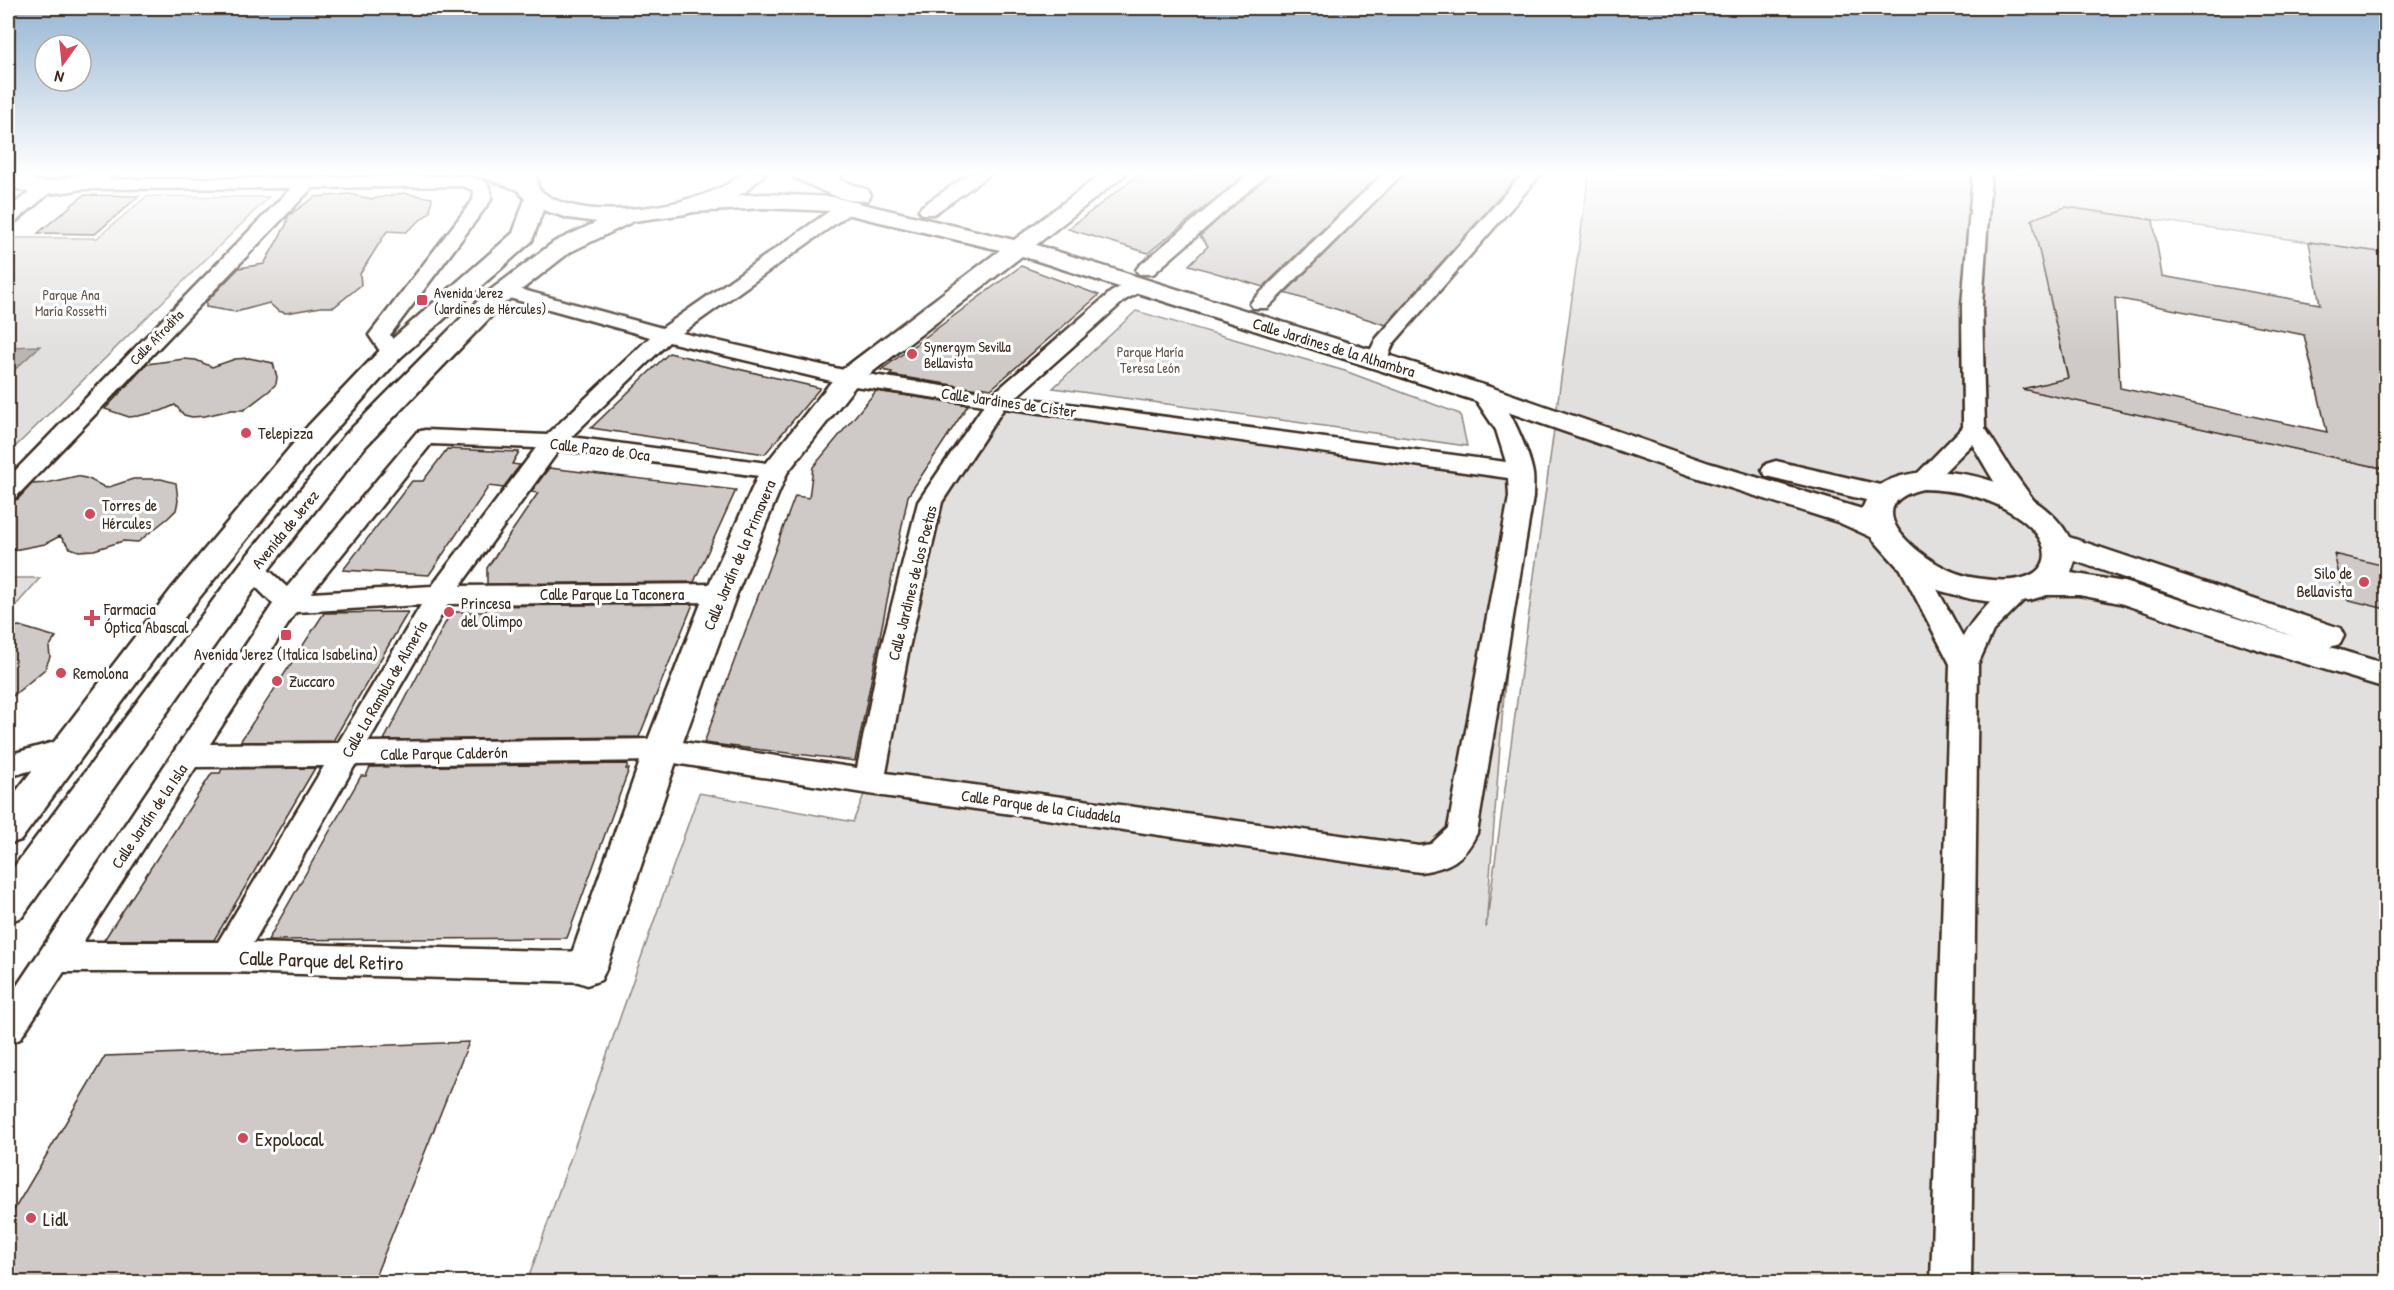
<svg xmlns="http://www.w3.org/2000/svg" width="2394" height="1290" font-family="'Patrick Hand',sans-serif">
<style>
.green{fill:#e2e0de;stroke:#8e857e;stroke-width:1.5}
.water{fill:#bcb6b3;stroke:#887e77;stroke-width:1.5}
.building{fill:#cfcac7;stroke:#3b2a1e;stroke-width:1.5;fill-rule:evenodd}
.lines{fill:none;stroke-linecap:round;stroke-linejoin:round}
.street-casing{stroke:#3b2a1e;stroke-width:5}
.secondary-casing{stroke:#3b2a1e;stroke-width:5}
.primary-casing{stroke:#3b2a1e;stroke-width:5}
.street{fill:#fff;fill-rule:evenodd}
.secondary{fill:#fff;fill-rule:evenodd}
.primary{fill:#fff;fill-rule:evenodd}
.poi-dot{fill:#d1495b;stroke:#fff;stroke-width:2}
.labels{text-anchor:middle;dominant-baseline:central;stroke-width:6;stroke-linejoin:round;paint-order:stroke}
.far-poi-label{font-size:14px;fill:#3b2a1e;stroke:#fff;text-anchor:start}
.far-park-label{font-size:14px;fill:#65584e;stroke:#fff}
.far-street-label{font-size:14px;fill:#3b2a1e;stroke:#fff}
.street-label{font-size:16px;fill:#3b2a1e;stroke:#fff}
.poi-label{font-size:16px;fill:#3b2a1e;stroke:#fff;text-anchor:start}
.near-street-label{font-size:20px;fill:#3b2a1e;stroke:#fff}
.near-poi-label{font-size:20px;fill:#3b2a1e;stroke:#fff;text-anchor:start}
</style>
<rect width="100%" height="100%" fill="#fff"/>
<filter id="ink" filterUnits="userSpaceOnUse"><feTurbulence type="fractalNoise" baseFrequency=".0167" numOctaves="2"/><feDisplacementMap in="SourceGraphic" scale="12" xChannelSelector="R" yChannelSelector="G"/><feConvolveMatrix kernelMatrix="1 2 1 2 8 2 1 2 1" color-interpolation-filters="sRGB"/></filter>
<g filter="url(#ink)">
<!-- green -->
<path class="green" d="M1589,173H2386V253L2066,207L2032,219L2068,378L2023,389L2386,469V1282H527L699,793L853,822L869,782L930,502L998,401L1521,474L1486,928Z
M147,196L269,197L8,454V238H97Z
M1136,311L1345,371L1460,414L1467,446L1053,388Z
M8,578H40L10,612H8Z"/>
<!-- water -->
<path class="water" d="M40,346L8,376V347Z"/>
<!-- building -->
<path class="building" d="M1141,173H1247L1148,253L1068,229Z
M1271,173H1381L1263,287L1189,265L1208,246L1200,236Z
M1405,173H1517L1518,176L1386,325L1285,293Z
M403,193L432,198L430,212L406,232L387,231L360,274L361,285L334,307H321L286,313L278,311L269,303L236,312L206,307V302L239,268L264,264L286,225L288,216L315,197L349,194L372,199Z
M84,195L139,196L95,234L38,233Z
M2066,207L2153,220L2162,276L2320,304L2309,242L2386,253V469L2022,389L2068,378L2032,219ZM2115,298L2304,335L2327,432L2120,388Z
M1021,266L1099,295L991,389L980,387L978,389L890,375L892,372L881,370Z
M669,353L820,388L765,454L591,428Z
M249,358L273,363L277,377L276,384L269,391L244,410H231L205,416L192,417L184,415L175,405L161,411L138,416L129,417L105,409L147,364L184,359L196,360L212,367L235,359Z
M876,391L968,405L908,496L855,761L704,743L795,496L809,498L813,467Z
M447,449L519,452L512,464L520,465L503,488L489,486L429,575L343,570L412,481H423Z
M549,468L736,490L694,582L487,584V568L538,493L531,492Z
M77,476L89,479L106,488L133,479H161L176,483L178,501L176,510L168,518L138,542L123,541L94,550L79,551L70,548L60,536L45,544L8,551V502L18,499L32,484L46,483Z
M2334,554L2386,566V609L2345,599Z
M693,604L639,737L384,740L451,612H486V606Z
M408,612L333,741L240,742L324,613Z
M19,626L56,637L49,647L50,657L45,669L8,700V628Z
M628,764L626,769H629L567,938L268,940L361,776H366L370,767Z
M315,768L214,940H104L212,773H220L222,769Z
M469,1042L373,1282H8V1220L105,1056Z"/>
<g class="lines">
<defs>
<path id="street" d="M825,173H845L829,186H817L814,182Z
M971,173H992L934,214H922L919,210L922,206Z
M1250,173H1269L1153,274H1139L1136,270L1139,266Z
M1384,173H1403L1267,308H1253L1250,304L1253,300Z
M1519,173L1541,174L1393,344L1388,357L1372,362L1351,360L1348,355L1351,350L1371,349L1376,339L1521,176Z
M1973,173H1991L1982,306L1985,428L2011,469L2040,509L2037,515C2030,516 2024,518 2018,513C2002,498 1984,464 1972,444L1931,485L1923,487L1915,485L1911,480L1963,427L1962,306Z
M465,176C482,180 492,180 491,200L390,335L402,353L398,357L391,359L384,357L369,335L473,200L474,191L463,186L312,188L16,497L8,500V478L291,188L73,189L67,188L64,184L67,180Z
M46,182L52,183L55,187L52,191L15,222L8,223V209L40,183Z
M847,202L853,203L856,207L853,211L682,333L848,371L993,394L1111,292L1129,282H1143L1146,286L1143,290L1125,300L1016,397L1506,462L1496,430L1472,394L1475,389C1480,388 1484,387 1489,389C1507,397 1530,454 1533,474C1534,481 1533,490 1533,497L1477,833C1464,860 1449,868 1420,872L869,794L662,761L355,765L253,943L587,952L599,956L604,967L599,978L587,982L227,972H64L20,1039L8,1044V999L273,604L239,570L243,564C262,558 273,575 287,587L417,432L425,430L547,435L650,337L498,295L495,291L498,287H512L662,328L841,203ZM669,342L848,385L984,405L918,502L881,648L857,768L662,739L368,742L448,604L721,602L730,599L734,593L730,587L721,584L460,586L559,450L774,478L782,476L786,471L782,466L774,464L571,437ZM1004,408L1508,478L1509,497L1448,828L1431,844L1420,846L886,773L909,648L942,502ZM431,444L536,448L432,586L311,593ZM421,605L338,743L210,744L296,612ZM324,766L218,942H83L196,767Z
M1910,553L1919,556L1963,637C1971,621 1994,594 2011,585C2017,581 2023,583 2029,585L2033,591L1993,631L1978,664L1971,1282H1931L1950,664L1897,562L1901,556Z
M68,738L78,741L83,749L78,757L8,777V755Z"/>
<path id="secondary" d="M8,173H28L27,176C45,189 68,175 87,173C96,172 107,173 116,173C106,188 51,196 34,193C24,192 15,189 8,183Z
M482,173C499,173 526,170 537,185L534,190L526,192L518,190L485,178Z
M792,173H821L868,190L871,195L868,200C845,205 816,187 795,178Z
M1103,173H1127L1036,245L1493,388L1709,463L1862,509L1866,500L1766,476L1762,470L1766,464L1776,461L1880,485C1932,453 2041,482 2069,537L2340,628L2344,636L2340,644L2330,647L2386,664V688L2250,647L2120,603L2079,595H2047L2030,600L2000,603L1971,599L1941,591L1923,584L1897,566L1871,537L1838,522L1689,475L1473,400L1022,256L857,384L787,473L737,593L680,750L607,967L601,980L587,985L573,980L567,967L644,750L705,593L760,471L839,372L1000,250L833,211L764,208L692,212L684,210L681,205L684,200L692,198L764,194L833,197L1014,240ZM1923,489C1956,490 1986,496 2014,514C2062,545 2053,585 1993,580C1976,579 1960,576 1945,568C1912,552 1857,504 1923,489ZM2075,561L2296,637L2124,582L2071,573Z"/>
<path id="primary" d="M514,173H536L538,188C572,222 661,209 703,195C711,192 720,188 728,184C733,181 738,174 743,173C749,171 759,173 766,173L745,192L721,203L686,214L634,221L570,252L502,305L365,447L263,577L22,917L8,922V875L241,563L345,435L484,295L554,242L597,222L568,218L543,210L532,241L400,358L328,438L195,603L21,840L8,844V802L173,587L308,426L382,348L513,233L525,199L516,188Z"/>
</defs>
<!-- street casing -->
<use href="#street" class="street-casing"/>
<!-- secondary casing -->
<use href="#secondary" class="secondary-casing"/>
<!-- primary casing -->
<use href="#primary" class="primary-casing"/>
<!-- street -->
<use href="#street" class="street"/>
<!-- secondary -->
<use href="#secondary" class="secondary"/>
<!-- primary -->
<use href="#primary" class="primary"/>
</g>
</g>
<!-- sky -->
<linearGradient id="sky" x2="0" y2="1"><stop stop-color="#96b5d3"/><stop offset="0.49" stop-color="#fff"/><stop offset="1" stop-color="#fff" stop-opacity="0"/></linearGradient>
<rect width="2394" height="353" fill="url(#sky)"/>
<!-- markers -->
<g class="poi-dot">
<rect x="416" y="294" width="12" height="12" rx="3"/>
<circle cx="912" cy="354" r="6"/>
<circle cx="246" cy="433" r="6"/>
<circle cx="90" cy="514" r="6"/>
<circle cx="2364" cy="582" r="6"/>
<circle cx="449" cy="612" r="6"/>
<path d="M89 609h6v6h6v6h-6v6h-6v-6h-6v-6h6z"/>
<rect x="280" y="629" width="12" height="12" rx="3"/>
<circle cx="61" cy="673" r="6"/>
<circle cx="277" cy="681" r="6"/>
<circle cx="243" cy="1138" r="6"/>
<circle cx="31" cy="1218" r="6"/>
</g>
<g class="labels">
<!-- far-poi labels -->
<g class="far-poi-label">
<text x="434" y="292">Avenida Jerez<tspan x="434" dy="16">(Jardines de Hércules)</tspan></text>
<text x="924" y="346">Synergym Sevilla<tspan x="924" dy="16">Bellavista</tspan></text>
</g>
<!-- far-park labels -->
<g class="far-park-label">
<text x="71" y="294">Parque Ana<tspan x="71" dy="16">María Rossetti</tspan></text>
<text x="1150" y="351">Parque María<tspan x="1150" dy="16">Teresa León</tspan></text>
</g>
<!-- far-street labels -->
<g class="far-street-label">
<text transform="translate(156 337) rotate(-46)">Calle Afrodita</text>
</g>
<!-- street labels -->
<g class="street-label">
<text transform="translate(1334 347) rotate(17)">Calle Jardines de la Alhambra</text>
<text transform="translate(1009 402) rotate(8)">Calle Jardines de Cister</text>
<text transform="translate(600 449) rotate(7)">Calle Pazo de Oca</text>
<text transform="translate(285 529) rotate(-51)">Avenida de Jerez</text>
<text transform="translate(739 555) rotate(-67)">Calle Jardín de la Primavera</text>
<text transform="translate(912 583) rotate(-76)">Calle Jardines de los Poetas</text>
<text x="612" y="594">Calle Parque La Taconera</text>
<text transform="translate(384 689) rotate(-60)">Calle La Rambla de Almería</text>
<text transform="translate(444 753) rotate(-1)">Calle Parque Calderón</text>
<text transform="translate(1041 806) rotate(8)">Calle Parque de la Ciudadela</text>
<text transform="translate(149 816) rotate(-56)">Calle Jardín de la Isla</text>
</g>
<!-- poi labels -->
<g class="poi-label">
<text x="258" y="433">Telepizza</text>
<text x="102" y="505">Torres de<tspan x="102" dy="18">Hércules</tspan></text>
<text x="2352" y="573" text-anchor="end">Silo de<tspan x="2352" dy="18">Bellavista</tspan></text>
<text x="461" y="603">Princesa<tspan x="461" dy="18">del Olimpo</tspan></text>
<text x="104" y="609">Farmacia<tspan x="104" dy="18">Óptica Abascal</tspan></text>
<text x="286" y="654" text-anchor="middle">Avenida Jerez (Italica Isabelina)</text>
<text x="73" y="673">Remolona</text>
<text x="289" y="681">Zuccaro</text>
</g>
<!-- near-street labels -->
<g class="near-street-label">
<text transform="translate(321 960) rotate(2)">Calle Parque del Retiro</text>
</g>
<!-- near-poi labels -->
<g class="near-poi-label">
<text x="255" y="1138">Expolocal</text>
<text x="43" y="1218">Lidl</text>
</g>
</g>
<!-- margin -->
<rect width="2394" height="1290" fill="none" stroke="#fff" stroke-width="30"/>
<rect x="15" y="15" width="2364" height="1260" fill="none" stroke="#3b2a1e" stroke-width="2" filter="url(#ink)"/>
<!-- north arrow -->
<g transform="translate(63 63) rotate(195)"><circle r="28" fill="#ffffff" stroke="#b1aaa5" stroke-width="1.5"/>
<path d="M0-4.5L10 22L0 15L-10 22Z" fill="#d1495b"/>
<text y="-9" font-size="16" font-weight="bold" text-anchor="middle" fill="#3b2a1e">N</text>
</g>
</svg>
